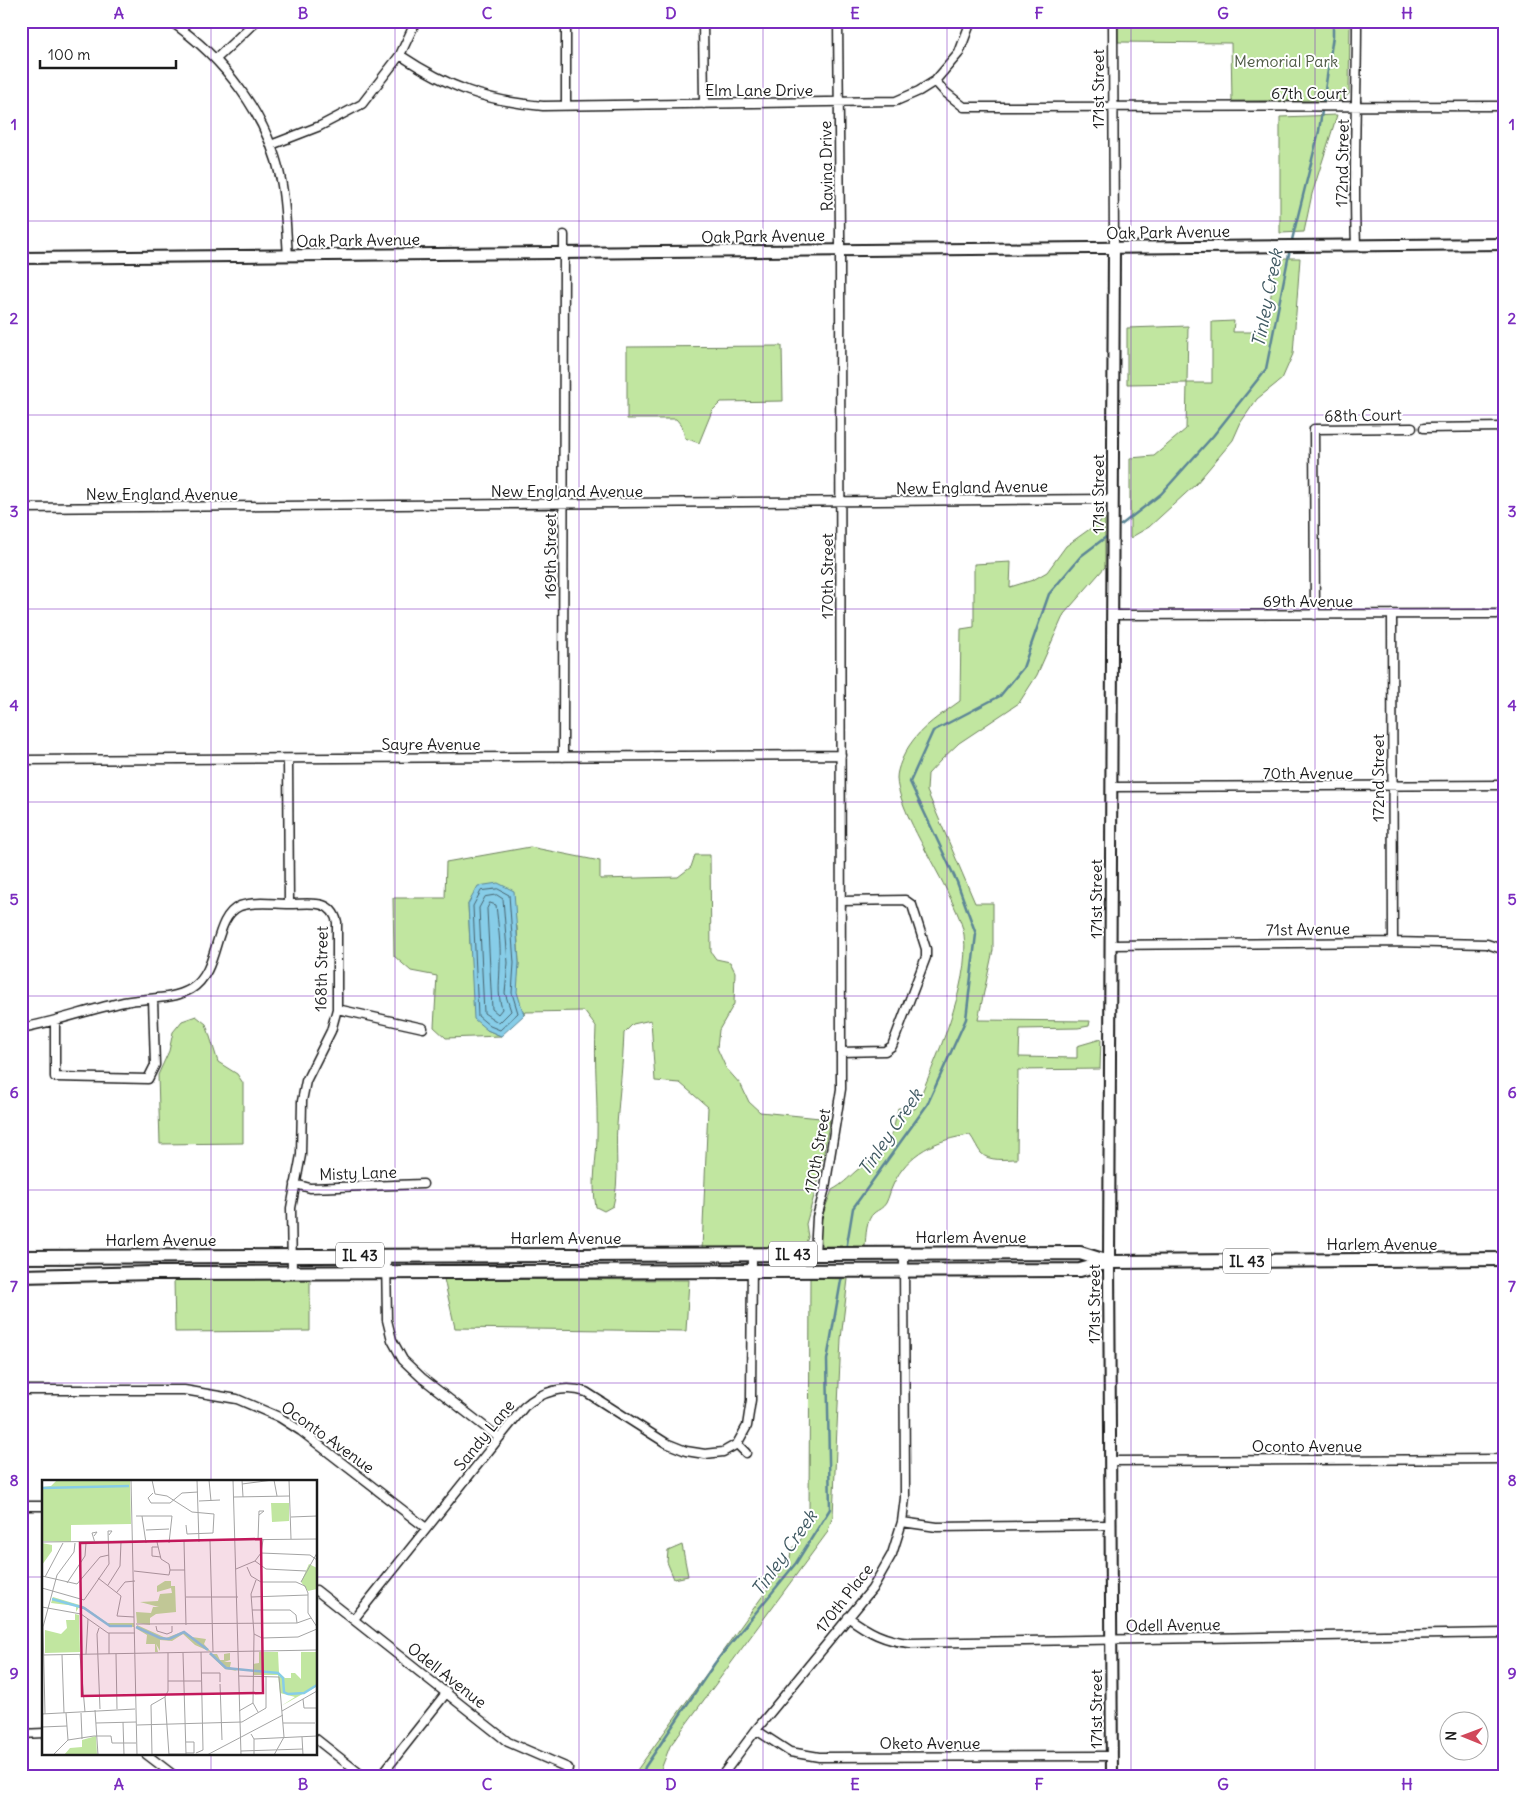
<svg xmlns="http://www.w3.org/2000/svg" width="1526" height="1798" font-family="Delius,sans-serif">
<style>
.green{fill:#c1e6a0;stroke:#6e815e}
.water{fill:#87cde8;stroke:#5c8696}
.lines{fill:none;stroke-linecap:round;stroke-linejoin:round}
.shore{stroke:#47636e;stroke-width:1}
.stream{stroke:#5c8696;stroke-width:2.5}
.minor-casing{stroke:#1c1c1c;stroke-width:11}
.tertiary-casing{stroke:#1c1c1c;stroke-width:14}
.primary-casing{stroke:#1c1c1c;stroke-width:16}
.minor{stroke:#fff;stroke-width:8}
.tertiary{stroke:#fff;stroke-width:10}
.primary{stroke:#fff;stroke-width:12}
.grid{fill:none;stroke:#7b2cbf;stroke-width:1;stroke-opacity:0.55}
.labels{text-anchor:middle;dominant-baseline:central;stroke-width:4;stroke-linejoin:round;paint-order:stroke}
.shield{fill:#fff;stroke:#606060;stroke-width:1}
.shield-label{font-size:15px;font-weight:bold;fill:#1c1c1c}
.park-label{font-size:16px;fill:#4e5944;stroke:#fff}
.street-label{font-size:16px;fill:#1c1c1c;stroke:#fff}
.water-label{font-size:18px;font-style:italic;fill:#415a63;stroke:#fff}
.inset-river{fill:none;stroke:#87cde8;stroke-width:2.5}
.inset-road{fill:none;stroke:#a4a4a4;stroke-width:1}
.view{fill:#c2185b;fill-opacity:0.15;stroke:#c2185b;stroke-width:2.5}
.inset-edge{fill:none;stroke:#1c1c1c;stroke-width:2.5}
.neatline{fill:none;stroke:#7b2cbf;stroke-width:2}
.grid-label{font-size:16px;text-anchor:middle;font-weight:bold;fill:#7b2cbf}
</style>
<rect width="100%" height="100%" fill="#fff"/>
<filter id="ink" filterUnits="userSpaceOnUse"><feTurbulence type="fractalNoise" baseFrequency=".02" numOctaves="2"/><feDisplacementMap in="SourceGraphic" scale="10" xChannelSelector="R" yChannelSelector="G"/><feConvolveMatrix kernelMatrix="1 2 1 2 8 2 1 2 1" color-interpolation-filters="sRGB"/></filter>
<g filter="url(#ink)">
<!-- green -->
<path class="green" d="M1118,21H1350L1349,94L1341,100L1232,101L1231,43L1118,42Z
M1337,115L1312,194L1304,232L1280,233V117Z
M1276,258H1300L1293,354L1282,379L1257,399L1241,422L1233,440L1196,484L1149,527L1130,538V458L1154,456L1186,429L1187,383L1127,384V328L1188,326L1187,383H1212V322L1234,321L1233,332H1266Z
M782,346L783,401L721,402L712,411L699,443L685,438L682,426L676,419H627V347Z
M1105,518V567L1064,614L1037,675L1019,703L959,743L941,760L928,774L927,791L975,903H993V950L978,1020L1090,1021L1089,1026L1078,1028L1020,1029L1019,1057L1077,1058V1046L1101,1039L1100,1069L1018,1070L1017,1159C1006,1159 989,1162 981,1153C977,1148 974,1140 970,1135C937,1139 907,1153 893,1185C890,1191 889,1197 886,1203C882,1209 879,1209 874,1213C866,1219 866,1236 865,1246H823C814,1230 826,1207 832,1190C843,1184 847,1179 856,1171C861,1166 868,1165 873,1160C890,1146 894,1129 898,1108L915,1109C934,1063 971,984 964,935C962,920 952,902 946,889C933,862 897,805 897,778C897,768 904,754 909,746C921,727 942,714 960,701L961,629L974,627V564L1011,562L1010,587L1033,580L1047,572L1066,546Z
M530,847L600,861V879L678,877L691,867L695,855H710L711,952L716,959L730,962L735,972L734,1004L719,1030L717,1048L726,1068L741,1085L749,1102L760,1112L830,1119L820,1175L806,1224L808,1237L805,1246L799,1248L702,1249L708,1107L680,1083L655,1081L651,1020L633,1024L624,1033C623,1064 619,1094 617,1125C615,1152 620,1180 613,1206L604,1211L596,1207C591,1182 597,1160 597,1135C598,1098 594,1063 596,1027L584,1011L526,1012L524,1015L516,992L519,963L517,926L468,904L470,944L487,1030L501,1036L446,1038L434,1027L437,976L411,971L394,956L393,898H445L446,862Z
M196,1016L206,1024L218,1062L237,1074L243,1083V1143L160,1144L158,1075L169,1051L173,1032L182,1021Z
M310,1278V1331L175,1332L174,1279Z
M810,1278L848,1279L841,1339L833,1516L827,1533L670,1746L658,1777H632L790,1558L791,1550L802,1538L809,1516Z
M444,1279L689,1280L686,1331L455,1328Z
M682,1545L688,1576L674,1579L667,1562L668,1551Z"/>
<!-- water -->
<path class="water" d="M498,883L514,891L519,963L517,992L524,1015L501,1036L487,1030L474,1019L468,904L478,886Z"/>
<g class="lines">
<!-- shore -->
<path class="shore" d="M498,889L509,895L514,963L512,993L518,1013L500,1030L490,1026L478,1016L473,906L481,891Z
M497,895L503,899L508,963L505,993L511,1011L499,1023L484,1013L479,908L485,897Z
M490,903L496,905C498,924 501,944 500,963C500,980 497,993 502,1009L498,1014L492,1009L487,909Z"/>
<!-- stream -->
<path class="stream" d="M1291,244L1319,131L1333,36V21
M1121,525L1161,494L1213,436L1266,369L1290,249
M846,1250L853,1208L927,1105L966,1019L976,934L957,882L910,782L933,731L1000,696L1023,668L1049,594L1081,556L1106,537
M642,1777L645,1767L715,1663L796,1563L830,1509L827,1360L842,1275"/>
<defs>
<path id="minor" d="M170,21C223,57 268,115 281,180C286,204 286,231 288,256
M566,21V105
M703,21L704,104
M1113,21L1114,247
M400,55C448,87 485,101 543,106L896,101L919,91L935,81L945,92L964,107L1505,106
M216,59L256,21
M935,81L959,53L971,21
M271,145L320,126L362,104L400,55L416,21
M1356,245C1353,171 1357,96 1357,21
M1424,428L1505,427
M21,508L1113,499
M1392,614L1393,942
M1112,615L1505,614
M1315,615L1314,429L1412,428
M563,757L564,235
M288,759L289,904C309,904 331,898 337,922V1009L331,1031L306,1081L302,1101L301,1155L291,1208L292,1272
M21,760L841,755
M1111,787L1505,785
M1110,945L1393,942L1487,944L1505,950
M337,1009L423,1028
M55,1022V1077L148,1079L155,1065L153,999
M21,1028C56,1022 90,1009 124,1002C147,997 170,1001 191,989C221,971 212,918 240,906C254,901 274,904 289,904
M841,1052L885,1051L892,1046L926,957V949L912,905L905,900L841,901
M295,1184L310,1188L423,1184
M815,1254L817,1217L825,1188L841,1089L840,234L838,21
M386,1255L387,1320L392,1340L403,1360L422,1378L498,1437
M21,1390H184L237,1399L279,1417L301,1431L426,1528
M737,1444L746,1453
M1110,1461L1505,1459
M21,1506H44
M902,1522L937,1527L1110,1525
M316,1590L508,1742L568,1768L566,1777
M848,1617C868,1632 885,1641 910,1643L1505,1633
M354,1619L524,1407C542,1391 564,1385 586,1392L666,1443L686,1451L705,1454L723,1452L737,1444L747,1426L751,1400L752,1254
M756,1730L790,1752L819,1757L1112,1756
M21,1734L44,1733
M316,1739L364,1777
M146,1754L176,1777
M380,1777L447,1692
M721,1777L756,1730L872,1589L892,1554L902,1522L905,1498L904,1253"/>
<path id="tertiary" d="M21,258L1505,244
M1112,1777L1109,1262L1114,247"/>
<path id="primary" d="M21,1257L1080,1253L1109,1262
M21,1276L155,1273L1080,1270L1109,1262L1505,1259"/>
</defs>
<!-- minor casing -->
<use href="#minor" class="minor-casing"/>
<!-- tertiary casing -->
<use href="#tertiary" class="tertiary-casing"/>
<!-- primary casing -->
<use href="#primary" class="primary-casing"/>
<!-- minor -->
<use href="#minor" class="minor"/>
<!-- tertiary -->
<use href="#tertiary" class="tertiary"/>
<!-- primary -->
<use href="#primary" class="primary"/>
</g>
</g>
<!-- grid -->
<path class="grid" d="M211,21V1482M395,21V1777M579,21V1777M763,21V1777M947,21V1777M1131,21V1777M1315,21V1777M21,221H1505M21,415H1505M21,609H1505M21,802H1505M21,996H1505M21,1190H1505M21,1383H1505M21,1577H44M316,1577H1505M211,1754V1777"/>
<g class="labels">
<!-- shield labels -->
<g class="shield">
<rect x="769" y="1241.5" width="48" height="25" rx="4"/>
<rect x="336" y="1242.5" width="48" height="25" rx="4"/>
<rect x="1223" y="1248.5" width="48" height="25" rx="4"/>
</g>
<g class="shield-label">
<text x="793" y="1254">IL 43</text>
<text x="360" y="1255">IL 43</text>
<text x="1247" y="1261">IL 43</text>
</g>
<!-- park labels -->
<g class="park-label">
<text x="1286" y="61">Memorial Park</text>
</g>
<!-- street labels -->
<g class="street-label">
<text transform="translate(1098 89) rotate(-90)">171st Street</text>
<text x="759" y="90">Elm Lane Drive</text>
<text x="1309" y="93">67th Court</text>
<text transform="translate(1342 163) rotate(-89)">172nd Street</text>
<text transform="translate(826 166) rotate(-91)">Ravina Drive</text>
<text transform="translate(1168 232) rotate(-1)">Oak Park Avenue</text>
<text transform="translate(763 236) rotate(-1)">Oak Park Avenue</text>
<text transform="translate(358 240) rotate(-1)">Oak Park Avenue</text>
<text transform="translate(1363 415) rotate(-1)">68th Court</text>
<text transform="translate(972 487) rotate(-1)">New England Avenue</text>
<text x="567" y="491">New England Avenue</text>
<text x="162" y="494">New England Avenue</text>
<text transform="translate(1098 494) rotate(-90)">171st Street</text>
<text transform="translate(550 556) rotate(-90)">169th Street</text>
<text transform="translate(827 576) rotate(-90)">170th Street</text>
<text x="1308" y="601">69th Avenue</text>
<text x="431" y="744">Sayre Avenue</text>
<text x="1308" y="773">70th Avenue</text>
<text transform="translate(1378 778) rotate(-90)">172nd Street</text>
<text transform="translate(1096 899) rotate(-90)">171st Street</text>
<text transform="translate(1308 929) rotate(-1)">71st Avenue</text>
<text transform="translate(321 969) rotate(-89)">168th Street</text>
<text transform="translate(817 1151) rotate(-80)">170th Street</text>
<text transform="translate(358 1173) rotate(-2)">Misty Lane</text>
<text x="971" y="1237">Harlem Avenue</text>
<text x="566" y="1238">Harlem Avenue</text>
<text x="161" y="1240">Harlem Avenue</text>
<text x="1382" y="1244">Harlem Avenue</text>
<text transform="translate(1094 1304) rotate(-90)">171st Street</text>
<text transform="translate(484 1435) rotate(-51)">Sandy Lane</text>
<text transform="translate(328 1437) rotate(36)">Oconto Avenue</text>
<text x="1307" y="1446">Oconto Avenue</text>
<text transform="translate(844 1598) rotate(-52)">170th Place</text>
<text transform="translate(1173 1625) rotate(-1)">Odell Avenue</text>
<text transform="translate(447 1675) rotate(38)">Odell Avenue</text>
<text transform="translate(1096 1709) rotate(-90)">171st Street</text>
<text x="930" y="1743">Oketo Avenue</text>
</g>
<!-- water labels -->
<g class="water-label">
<text transform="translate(1267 298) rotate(-79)">Tinley Creek</text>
<text transform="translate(890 1132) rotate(-56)">Tinley Creek</text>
<text transform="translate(784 1553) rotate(-55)">Tinley Creek</text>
</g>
</g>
<!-- overview -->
<g transform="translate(42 1480)">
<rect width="275" height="275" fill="#fff"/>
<path d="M15,0H88L89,44L29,45V62L0,61V7L9,6ZM229,23H247V41L230,42ZM0,63L10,65V71L0,85ZM267,84L275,88V109L266,111L259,102ZM123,101H129V106H133L134,132L114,134L108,138V145L95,143L94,132L109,133L111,127H117L98,122L116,121L118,114L130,113L129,108L115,112V106ZM11,117L41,126L65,143H92V147L66,145L44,130L37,127L34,132V126L9,123ZM33,134L37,135L38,172L3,173V150L19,154L25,148L24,140H33ZM95,145L124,158L142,151L150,157L164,159L162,164L169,172L153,165L141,154L130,161L118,160V171L114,164L116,172H113V164H104L105,155L95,149ZM217,172H236L237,193L243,198H249V193H253L259,199V172H275V206L239,226L253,217L238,213L236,195H211V184L217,183ZM188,173V180L182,182H189L188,187L195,191L183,189L167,174H175L178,180H182V174ZM54,256L55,275H22L28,268L40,267V260Z" fill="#c1e6a0"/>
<path class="inset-river" d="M0,8L87,6M10,119L42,128L68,146H90M94,147L118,158L127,159L142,152L166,170M168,173L184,188L236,193L241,198L242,212L246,214L262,213L275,205"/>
<path class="inset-road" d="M89,0L95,275M110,0L113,14L125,16L150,32L172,34L171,53L145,54L144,45M155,0L157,62M167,0L169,21M191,0L199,275M200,0L201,17M232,0L235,16M247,0L249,59M200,4L231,0M111,13L106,18L109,23H128L140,13L156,12M192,17L248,16M157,21L178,20M94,36H130L127,63M100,36L104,63M249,37L275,36M104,50L127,49M52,56L55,52L50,53L53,63M216,60L217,31H222L217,35M90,61L275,59M142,61L144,145M168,61L171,172M0,62L90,61M115,62L119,79L127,84L128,90M116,67H110V76L119,77M219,73L268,75L275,80M213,81L224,89L264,91M205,87L209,96L219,102H254L263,106L266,113V133L275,147M194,89L213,81L219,73L221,60M92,91L127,95L128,90H143M0,96L35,104L58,77L67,75M3,97L21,63M56,98L79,116L75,136L92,137M214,100L209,114L212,154L211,223L216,232M259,102L275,73M25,103L43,76L44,63M66,105L78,86L79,62M0,108L42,120L67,84L66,51H70L67,55M75,112L83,102L93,101M144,117H196M209,117L266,115M0,127L39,134L66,153H93M210,130H248L254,135L255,143M94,144L255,143L269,138M114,146L115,151L125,154L130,152V146M57,148L55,154L58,229M67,153V174M212,154L220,158L256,157L275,149M126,173V211L123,217L127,275M44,174L46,139M74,174L75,229M0,175L275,170M20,175L22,233M38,175L43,232M159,193H178V202M197,196L237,197L242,257L232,275M126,201H159M178,204L180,260M261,219L262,228H275M53,230L56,275M197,231L211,223M240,231L275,211M24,233L26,260M39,233L40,259M0,234L93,229M3,234L1,147L15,95L32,72L33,63M81,242L82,275M54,243L94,242M241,243H273M95,245L200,242L224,228V196M0,247L25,246M209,254L212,259L275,256M260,257L261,275M212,259V275M144,262H152V273H144M199,271L261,269M154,273L161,270L159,172M127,274H144L141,173M11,275L26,260L52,256H69L70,263H94M110,275L109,225L123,217M165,275L241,235"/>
<path class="view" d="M219,59L221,213L40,216L38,63Z"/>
<rect width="275" height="275" class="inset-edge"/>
</g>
<!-- margin -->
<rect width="1526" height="1798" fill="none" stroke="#fff" stroke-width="55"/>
<!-- north arrow -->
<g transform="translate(1464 1736) rotate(271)"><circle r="24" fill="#ffffff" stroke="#a4a4a4"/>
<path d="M0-4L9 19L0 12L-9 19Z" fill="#d1495b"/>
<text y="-8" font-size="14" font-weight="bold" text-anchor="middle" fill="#1c1c1c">N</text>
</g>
<!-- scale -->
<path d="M40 60v8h136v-8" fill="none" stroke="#1c1c1c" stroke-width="2.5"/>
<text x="48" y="60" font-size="15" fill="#1c1c1c" stroke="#ffffff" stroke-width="4" paint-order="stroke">100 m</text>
<rect x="28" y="28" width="1470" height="1742" class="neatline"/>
<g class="grid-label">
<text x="119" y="19">A</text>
<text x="303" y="19">B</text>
<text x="487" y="19">C</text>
<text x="671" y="19">D</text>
<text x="855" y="19">E</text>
<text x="1039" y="19">F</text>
<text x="1223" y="19">G</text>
<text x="1407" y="19">H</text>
<text x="14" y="130">1</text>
<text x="1512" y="130">1</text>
<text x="14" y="324">2</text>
<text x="1512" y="324">2</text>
<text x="14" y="517">3</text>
<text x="1512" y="517">3</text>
<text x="14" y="711">4</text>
<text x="1512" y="711">4</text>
<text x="14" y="905">5</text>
<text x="1512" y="905">5</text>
<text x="14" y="1098">6</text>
<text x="1512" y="1098">6</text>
<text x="14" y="1292">7</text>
<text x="1512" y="1292">7</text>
<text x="14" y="1486">8</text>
<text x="1512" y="1486">8</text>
<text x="14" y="1679">9</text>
<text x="1512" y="1679">9</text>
<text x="119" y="1790">A</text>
<text x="303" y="1790">B</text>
<text x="487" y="1790">C</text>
<text x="671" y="1790">D</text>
<text x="855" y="1790">E</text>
<text x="1039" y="1790">F</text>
<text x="1223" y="1790">G</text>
<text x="1407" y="1790">H</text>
</g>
</svg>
